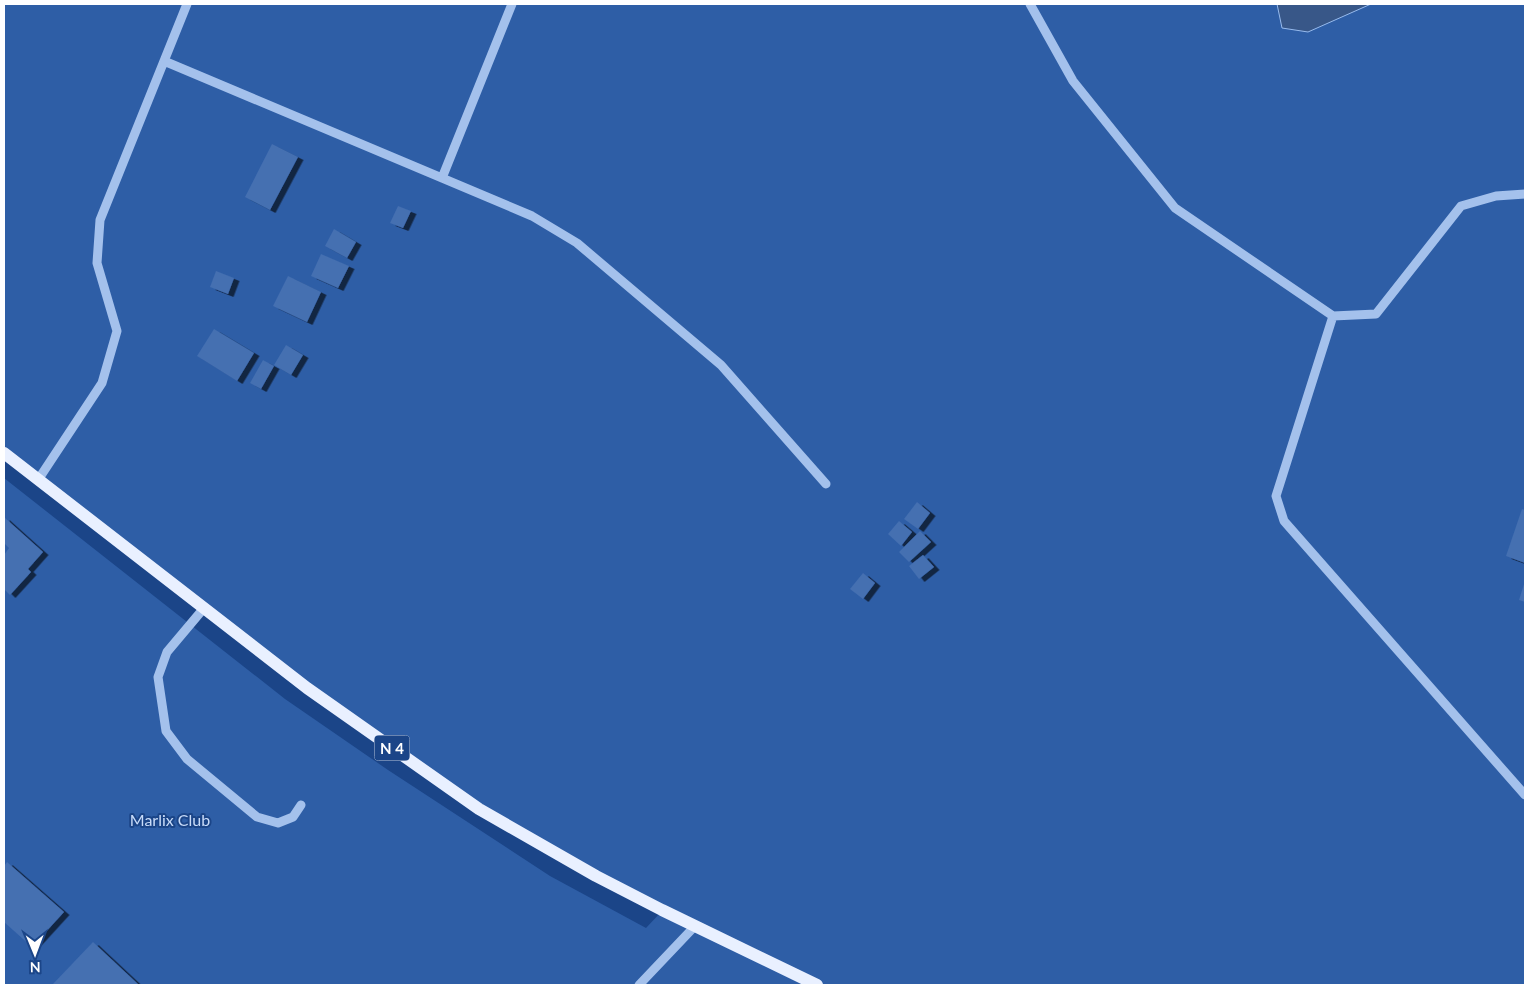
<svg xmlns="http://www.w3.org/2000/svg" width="1529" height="989" font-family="Lato,sans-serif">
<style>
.green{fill:#2e5ea6}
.water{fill:#385788;stroke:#97bbee}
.building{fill:#446fb1;filter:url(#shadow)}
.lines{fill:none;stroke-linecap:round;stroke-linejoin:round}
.minor{stroke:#a4c1ec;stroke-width:9}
.major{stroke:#e9f0ff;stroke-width:12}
.labels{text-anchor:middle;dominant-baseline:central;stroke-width:4;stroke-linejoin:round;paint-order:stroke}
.shield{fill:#1b4588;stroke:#bbc7db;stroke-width:1}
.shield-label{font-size:15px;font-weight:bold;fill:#fff}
.park-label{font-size:16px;fill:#c9dcf9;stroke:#1b4588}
</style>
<defs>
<filter id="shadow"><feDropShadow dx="5.5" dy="3" stdDeviation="0" flood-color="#0009"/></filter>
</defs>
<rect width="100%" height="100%" fill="#1b4588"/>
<!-- green -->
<path class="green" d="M4,4H1525V985H4V478L285,699L388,770L550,876L646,928L662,911L407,760L4,453Z"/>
<!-- water -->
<path class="water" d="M1277,4H1371L1308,32L1282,28Z"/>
<!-- building -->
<path class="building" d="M272,144L298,157L270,210L245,197Z
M398,206L411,211L403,228L390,223Z
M334,229L356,242L347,258L325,246Z
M321,254L349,266L338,288L311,276Z
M216,271L234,278L228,294L210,287Z
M288,276L321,292L307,322L273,306Z
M214,329L254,353L237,381L197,356Z
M286,345L303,355L291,375L274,365Z
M263,360L274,366L261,389L250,383Z
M917,502L930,513L918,529L904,519Z
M1522,509L1525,510V563L1506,556Z
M4,517L43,552L28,569L31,572L10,595L4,589V555L9,548L4,543Z
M899,521L912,532L901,546L888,534Z
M920,531L931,542L909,562L899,552Z
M923,555L934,567L919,579L909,566Z
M863,573L875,583L863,599L850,589Z
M1525,581V602L1519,600Z
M7,862L64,912L32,947L4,922V866Z
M93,942L139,985H55L53,984Z"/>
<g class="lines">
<!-- minor -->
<path class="minor" d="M1030,4L1073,81L1175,208L1333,316L1376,314L1461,206L1496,196L1525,194
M164,61L532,216L577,243L721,365L826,484
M442,178L512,4
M1333,316L1276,496L1284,521L1525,795
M38,480L102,383L117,331L97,263L100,220L187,4
M204,608L167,652L158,677L166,731L187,759L257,817L278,823L293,817L301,805
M639,985L695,926"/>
<!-- major -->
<path class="major" d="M4,453L307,688L479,809L596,876L662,910L817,985"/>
</g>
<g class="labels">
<!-- shield labels -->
<rect class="shield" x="374.5" y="735.5" width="35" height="25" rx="4"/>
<g class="shield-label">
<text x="392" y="748">N 4</text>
</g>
<!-- park labels -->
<g class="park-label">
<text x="170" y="819">Marlix Club</text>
</g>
</g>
<!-- border -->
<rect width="1529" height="989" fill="none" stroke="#ffffff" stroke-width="10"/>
<!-- north arrow -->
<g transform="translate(35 954) rotate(179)" stroke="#1b4588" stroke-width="4" paint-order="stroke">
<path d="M0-4L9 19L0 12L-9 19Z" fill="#ffffff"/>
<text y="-8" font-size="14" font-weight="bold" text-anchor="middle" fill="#ffffff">N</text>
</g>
</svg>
